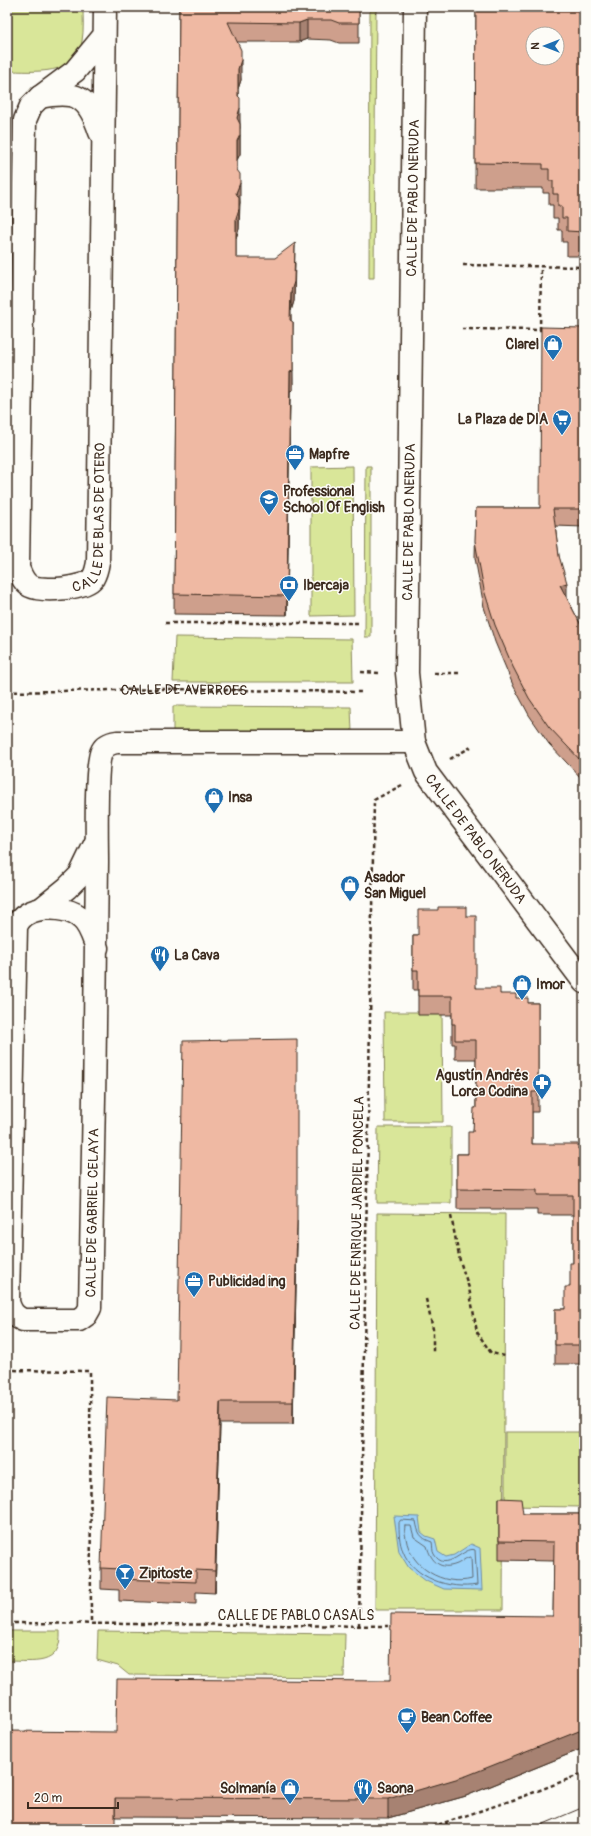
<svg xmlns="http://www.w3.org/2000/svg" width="591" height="1836" font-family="Pangolin,sans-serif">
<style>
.green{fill:#d9e699;stroke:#8a885c}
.water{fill:#9ad1f9;stroke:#748ea1}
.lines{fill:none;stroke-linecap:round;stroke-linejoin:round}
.shore{stroke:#616d76;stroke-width:1}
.street-casing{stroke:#3b2a1e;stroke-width:25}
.path{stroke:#3b2a1e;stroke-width:2.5;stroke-dasharray:4 3;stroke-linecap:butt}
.street{stroke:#fdfcf7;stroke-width:22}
.tram{stroke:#3b2a1e;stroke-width:1}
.wall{fill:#ce9f8c;stroke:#3b2a1e}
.shaded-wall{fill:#a78272;stroke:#3b2a1e}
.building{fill:#efb9a3;stroke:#3b2a1e;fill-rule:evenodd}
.labels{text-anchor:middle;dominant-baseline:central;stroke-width:3;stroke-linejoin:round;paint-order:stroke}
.street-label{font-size:14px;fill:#3b2a1e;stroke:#fdfcf7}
.poi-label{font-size:14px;font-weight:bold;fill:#3b2a1e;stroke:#fdfcf7;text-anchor:start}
</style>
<rect width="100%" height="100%" fill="#fdfcf7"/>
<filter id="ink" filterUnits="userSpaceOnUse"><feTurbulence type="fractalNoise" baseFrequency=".025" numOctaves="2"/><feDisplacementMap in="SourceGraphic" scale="8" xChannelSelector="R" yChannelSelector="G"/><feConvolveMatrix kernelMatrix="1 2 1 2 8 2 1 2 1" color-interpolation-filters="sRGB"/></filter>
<g filter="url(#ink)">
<!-- green -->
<path class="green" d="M7,7H83C83,18 84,30 82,41C78,77 33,71 7,71Z
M370,7H376L374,278H369Z
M353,466L354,615L311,616V467Z
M366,466H371V637H365Z
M175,637L352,639L353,682H173Z
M173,706L351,707L352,732L173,731Z
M384,1012H442L443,1122H385Z
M378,1127H451V1203H377Z
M377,1213L505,1214L503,1610H375Z
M505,1432H584V1507L505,1506Z
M7,1631H60C62,1668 33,1661 7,1661Z
M98,1631L345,1634L344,1677L129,1675L118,1666L97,1660Z"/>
<!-- water -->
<path class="water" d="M394,1516L419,1517L421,1532L426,1536L435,1539L438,1552L446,1557L454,1555L471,1544L480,1548L482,1590L444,1589L426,1581L409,1568L399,1552Z"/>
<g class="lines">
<!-- shore -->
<path class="shore" d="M401,1520L416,1521C418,1533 420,1538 432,1542C433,1546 432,1551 434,1554C446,1575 465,1545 475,1550L477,1585C450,1590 413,1578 403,1551C399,1543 399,1531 399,1523Z
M405,1526H411L414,1537L427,1546C431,1561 440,1571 457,1564C462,1562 466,1557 471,1557L472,1579C443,1587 410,1567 406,1538C405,1534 404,1530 405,1526Z"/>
<defs>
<g id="street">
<path id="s2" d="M415,7L407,673L414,742L426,772L584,982"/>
<path id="s3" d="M103,37L75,71L40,97L31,106L25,120L18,568C21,575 23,582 30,586C43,592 85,589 93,578C96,573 97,568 98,562L105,7"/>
<path d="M40,97C76,90 88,96 100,132"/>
<path d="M41,909L67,888L80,875L95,844"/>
<path id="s4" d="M97,948C93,938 90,925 81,918C65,904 24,904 16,927L8,1302C11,1312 14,1316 23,1320H79L86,1315L90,1308C93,1159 96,1011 97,862C97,844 95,762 102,751C105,745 110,743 117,742H414"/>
</g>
</defs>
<!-- street casing -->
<use href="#street" class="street-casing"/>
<!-- path -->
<g class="path">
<path d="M463,265L584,267"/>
<path d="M462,329L544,330"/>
<path d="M540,330L541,266"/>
<path d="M165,623H361"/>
<path d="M361,672L381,673"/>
<path d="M434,673H460"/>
<path id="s1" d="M7,692L165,689L361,692"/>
<path d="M450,759L471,747"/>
<path d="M451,1216L460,1261L469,1288L477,1332L491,1353L505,1356"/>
<path d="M426,1299L433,1329V1354"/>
<path d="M7,1370L90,1371L91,1624"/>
<path d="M7,1623L394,1626"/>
<path d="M359,1626L374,800L402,785"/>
<path d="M446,1822L448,1829"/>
<path d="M425,1829L522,1797L584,1773"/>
</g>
<!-- street -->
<use href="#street" class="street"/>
<!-- tram -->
<path class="tram" d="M532,1829L584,1807"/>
</g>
<!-- wall -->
<path class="wall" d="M179,7H359V43H339L331,40L307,39L299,42H237L241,80L238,89L240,128V154L237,160V170L240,203L239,229L236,238V258L295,263L294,301L291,311L293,390L290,391L287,615L174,614Z
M476,7H584V256H567V242H562V230H558V218H553V205H549V193H543V188H475Z
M584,328V527L555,526L559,556L567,598L584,631V781L549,744L529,715L513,685L495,642L484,607L475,558L476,508H540Z
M466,916L476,988L516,998L528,1003H538V1112H532V1144L578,1149H584V1364H555V1309H565L570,1287L573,1263V1215H537V1209H457V1154H468L473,1132L476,1108V1059H455V1044H452V1015H418V990H413V935H418Z
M297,1243L293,1424H220L215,1593L196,1592V1604L119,1601V1590L101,1589V1568L177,1400Z
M499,1498L523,1514H584V1748L466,1796L388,1818L115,1817L116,1732L390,1681L553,1616L554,1561L499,1560Z"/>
<!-- shaded-wall -->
<path class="shaded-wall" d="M307,20V39L299,42V23Z
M241,60V80L238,89V69Z
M240,108V128L237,137V118Z
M240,135V154L237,160V141Z
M240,183V203L236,213V193Z
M239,209V229L236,238V218Z
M295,243L294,301L291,311V291Z
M293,322V390L290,391L287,615L290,372Z
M567,583V600L560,585Z
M297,1221V1243L293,1424V1402Z
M220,1402V1424L215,1593V1571Z
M584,1729V1748L466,1796L388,1818V1799Z"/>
<!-- building -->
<path class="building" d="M179,7H359V23H339L331,20H307L299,23L228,22L241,50V60L238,69V96L240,98V108L237,118L240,124V135L237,141V170L240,174V183L236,193L239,198V209L236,218V258H275L295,243L294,282L291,291L290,320L293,322V371L290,372L287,596L174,594Z
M476,7H584V232L567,231V218H562V206H558V194H553V181H549V169H543V164L475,163ZM533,34H557V58H533Z
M541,327L584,328V509H553L559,556L567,583L560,585L584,631V764L549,727L529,698L513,667L495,625L484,590L475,541L476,508H540Z
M438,907H466V916H476V988H500V994H516V998H528V1003H538V1092H532V1144H578V1149H584V1345H555V1309H565V1287H570V1263H573V1195H537V1190L457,1189V1154H468V1132H473L474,1108H476V1040H455V1024H452V996H418V970H413V935H418V910H438Z
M297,1039V1221L293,1402H220L215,1571L196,1570V1582L119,1579L120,1569L101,1568L107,1397L177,1400L183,1041Z
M499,1498L521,1499L523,1514H584V1729L466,1776L388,1799L115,1798V1829H7V1731L116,1732L117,1679L390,1681L391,1614L553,1616L554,1542L499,1541Z"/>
</g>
<!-- icons -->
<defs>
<symbol id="shop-pin" viewBox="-11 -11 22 30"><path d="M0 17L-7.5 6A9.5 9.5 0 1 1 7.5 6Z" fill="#1f6fb2" stroke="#fdfcf7"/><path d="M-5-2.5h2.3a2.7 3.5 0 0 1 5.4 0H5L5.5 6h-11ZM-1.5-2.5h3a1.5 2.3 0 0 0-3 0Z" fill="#fff"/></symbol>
<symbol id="supermarket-pin" viewBox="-11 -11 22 30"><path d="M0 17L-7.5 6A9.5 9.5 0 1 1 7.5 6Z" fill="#1f6fb2" stroke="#fdfcf7"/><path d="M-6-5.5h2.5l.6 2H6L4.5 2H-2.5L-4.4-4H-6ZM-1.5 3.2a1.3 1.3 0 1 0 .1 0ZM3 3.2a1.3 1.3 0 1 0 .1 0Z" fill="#fff"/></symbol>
<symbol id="office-pin" viewBox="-11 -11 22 30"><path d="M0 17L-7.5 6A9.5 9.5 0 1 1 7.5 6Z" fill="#1f6fb2" stroke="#fdfcf7"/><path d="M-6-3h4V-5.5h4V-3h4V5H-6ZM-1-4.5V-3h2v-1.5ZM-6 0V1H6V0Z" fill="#fff"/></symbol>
<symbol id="school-pin" viewBox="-11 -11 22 30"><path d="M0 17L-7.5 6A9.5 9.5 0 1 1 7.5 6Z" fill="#1f6fb2" stroke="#fdfcf7"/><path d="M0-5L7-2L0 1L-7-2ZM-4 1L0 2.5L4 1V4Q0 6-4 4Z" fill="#fff"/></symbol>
<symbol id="bank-pin" viewBox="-11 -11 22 30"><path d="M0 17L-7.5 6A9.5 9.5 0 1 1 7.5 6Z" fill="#1f6fb2" stroke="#fdfcf7"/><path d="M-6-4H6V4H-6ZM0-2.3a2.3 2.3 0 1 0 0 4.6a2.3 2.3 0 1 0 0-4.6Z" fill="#fff"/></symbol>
<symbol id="restaurant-pin" viewBox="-11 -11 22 30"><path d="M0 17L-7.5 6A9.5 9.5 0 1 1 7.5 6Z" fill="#1f6fb2" stroke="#fdfcf7"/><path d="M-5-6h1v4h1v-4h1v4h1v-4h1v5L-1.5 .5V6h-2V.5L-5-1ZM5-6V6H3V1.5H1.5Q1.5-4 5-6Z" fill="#fff"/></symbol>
<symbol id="pharmacy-pin" viewBox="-11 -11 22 30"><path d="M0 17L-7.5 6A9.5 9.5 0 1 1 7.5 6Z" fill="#1f6fb2" stroke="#fdfcf7"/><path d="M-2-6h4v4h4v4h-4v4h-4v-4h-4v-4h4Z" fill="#fff"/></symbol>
<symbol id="bar-pin" viewBox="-11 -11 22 30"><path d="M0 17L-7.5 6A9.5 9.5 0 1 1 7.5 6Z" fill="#1f6fb2" stroke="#fdfcf7"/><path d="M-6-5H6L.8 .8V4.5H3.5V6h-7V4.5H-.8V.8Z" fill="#fff"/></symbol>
<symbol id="cafe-pin" viewBox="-11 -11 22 30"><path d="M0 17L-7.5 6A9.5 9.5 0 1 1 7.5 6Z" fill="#1f6fb2" stroke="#fdfcf7"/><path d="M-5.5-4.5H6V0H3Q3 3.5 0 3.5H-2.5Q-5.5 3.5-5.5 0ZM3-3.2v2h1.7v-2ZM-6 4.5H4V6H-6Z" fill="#fff"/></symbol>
</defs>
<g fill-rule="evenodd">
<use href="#shop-pin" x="542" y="333" width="22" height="30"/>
<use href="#supermarket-pin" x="551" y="408" width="22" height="30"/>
<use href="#office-pin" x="284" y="443" width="22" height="30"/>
<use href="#school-pin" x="258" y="488" width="22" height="30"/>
<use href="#bank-pin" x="278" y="574" width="22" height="30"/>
<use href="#shop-pin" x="203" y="786" width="22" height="30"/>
<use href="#shop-pin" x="339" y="874" width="22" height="30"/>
<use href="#restaurant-pin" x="149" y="944" width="22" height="30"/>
<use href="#shop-pin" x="511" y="973" width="22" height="30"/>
<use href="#pharmacy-pin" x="531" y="1072" width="22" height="30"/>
<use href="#office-pin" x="183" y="1270" width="22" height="30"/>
<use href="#bar-pin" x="114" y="1562" width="22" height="30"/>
<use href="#cafe-pin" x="396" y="1706" width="22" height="30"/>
<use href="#shop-pin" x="279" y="1777" width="22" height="30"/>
<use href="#restaurant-pin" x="352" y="1777" width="22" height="30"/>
</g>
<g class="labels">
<!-- street labels -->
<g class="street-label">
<text transform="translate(413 198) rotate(-89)">CALLE DE PABLO NERUDA</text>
<text stroke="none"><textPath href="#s3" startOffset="708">CALLE DE BLAS DE OTERO</textPath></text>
<text transform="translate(409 522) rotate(-89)">CALLE DE PABLO NERUDA</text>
<text stroke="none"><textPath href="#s1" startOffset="177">CALLE DE AVERROES</textPath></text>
<text stroke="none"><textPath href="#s2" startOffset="851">CALLE DE PABLO NERUDA</textPath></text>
<text stroke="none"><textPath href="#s4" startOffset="676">CALLE DE GABRIEL CELAYA</textPath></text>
<text transform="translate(357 1213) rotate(-89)">CALLE DE ENRIQUE JARDIEL PONCELA</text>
<text x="296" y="1615">CALLE DE PABLO CASALS</text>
</g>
<!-- poi labels -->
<g class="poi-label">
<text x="539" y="344" text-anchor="end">Clarel</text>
<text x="548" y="419" text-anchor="end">La Plaza de DIA</text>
<text x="309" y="454">Mapfre</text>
<text x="283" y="491">Professional<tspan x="283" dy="16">School Of English</tspan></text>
<text x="303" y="585">Ibercaja</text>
<text x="228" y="797">Insa</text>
<text x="364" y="877">Asador<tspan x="364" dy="16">San Miguel</tspan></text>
<text x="174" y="955">La Cava</text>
<text x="536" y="984">Imor</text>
<text x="528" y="1075" text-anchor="end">Agustín Andrés<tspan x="528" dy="16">Lorca Codina</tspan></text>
<text x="208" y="1281">Publicidad ing</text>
<text x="139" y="1573">Zipitoste</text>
<text x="421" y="1717">Bean Coffee</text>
<text x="276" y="1788" text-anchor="end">Solmanía</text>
<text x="377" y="1788">Saona</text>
</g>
</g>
<!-- margin -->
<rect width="591" height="1836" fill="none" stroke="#fdfcf7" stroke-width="24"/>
<rect x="12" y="12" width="567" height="1812" fill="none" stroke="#3b2a1e" stroke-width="1.5" filter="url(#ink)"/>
<!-- north arrow -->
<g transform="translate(545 46) rotate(270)"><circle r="19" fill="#fdfcf7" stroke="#afa8a0"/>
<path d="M0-3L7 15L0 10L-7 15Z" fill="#1f6fb2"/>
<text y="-6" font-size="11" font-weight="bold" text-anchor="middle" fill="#3b2a1e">N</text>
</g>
<!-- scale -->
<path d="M28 1802v6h90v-6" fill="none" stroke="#3b2a1e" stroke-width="2"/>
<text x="34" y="1802" font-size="12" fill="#3b2a1e" stroke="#fdfcf7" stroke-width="3" paint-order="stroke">20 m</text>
</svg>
